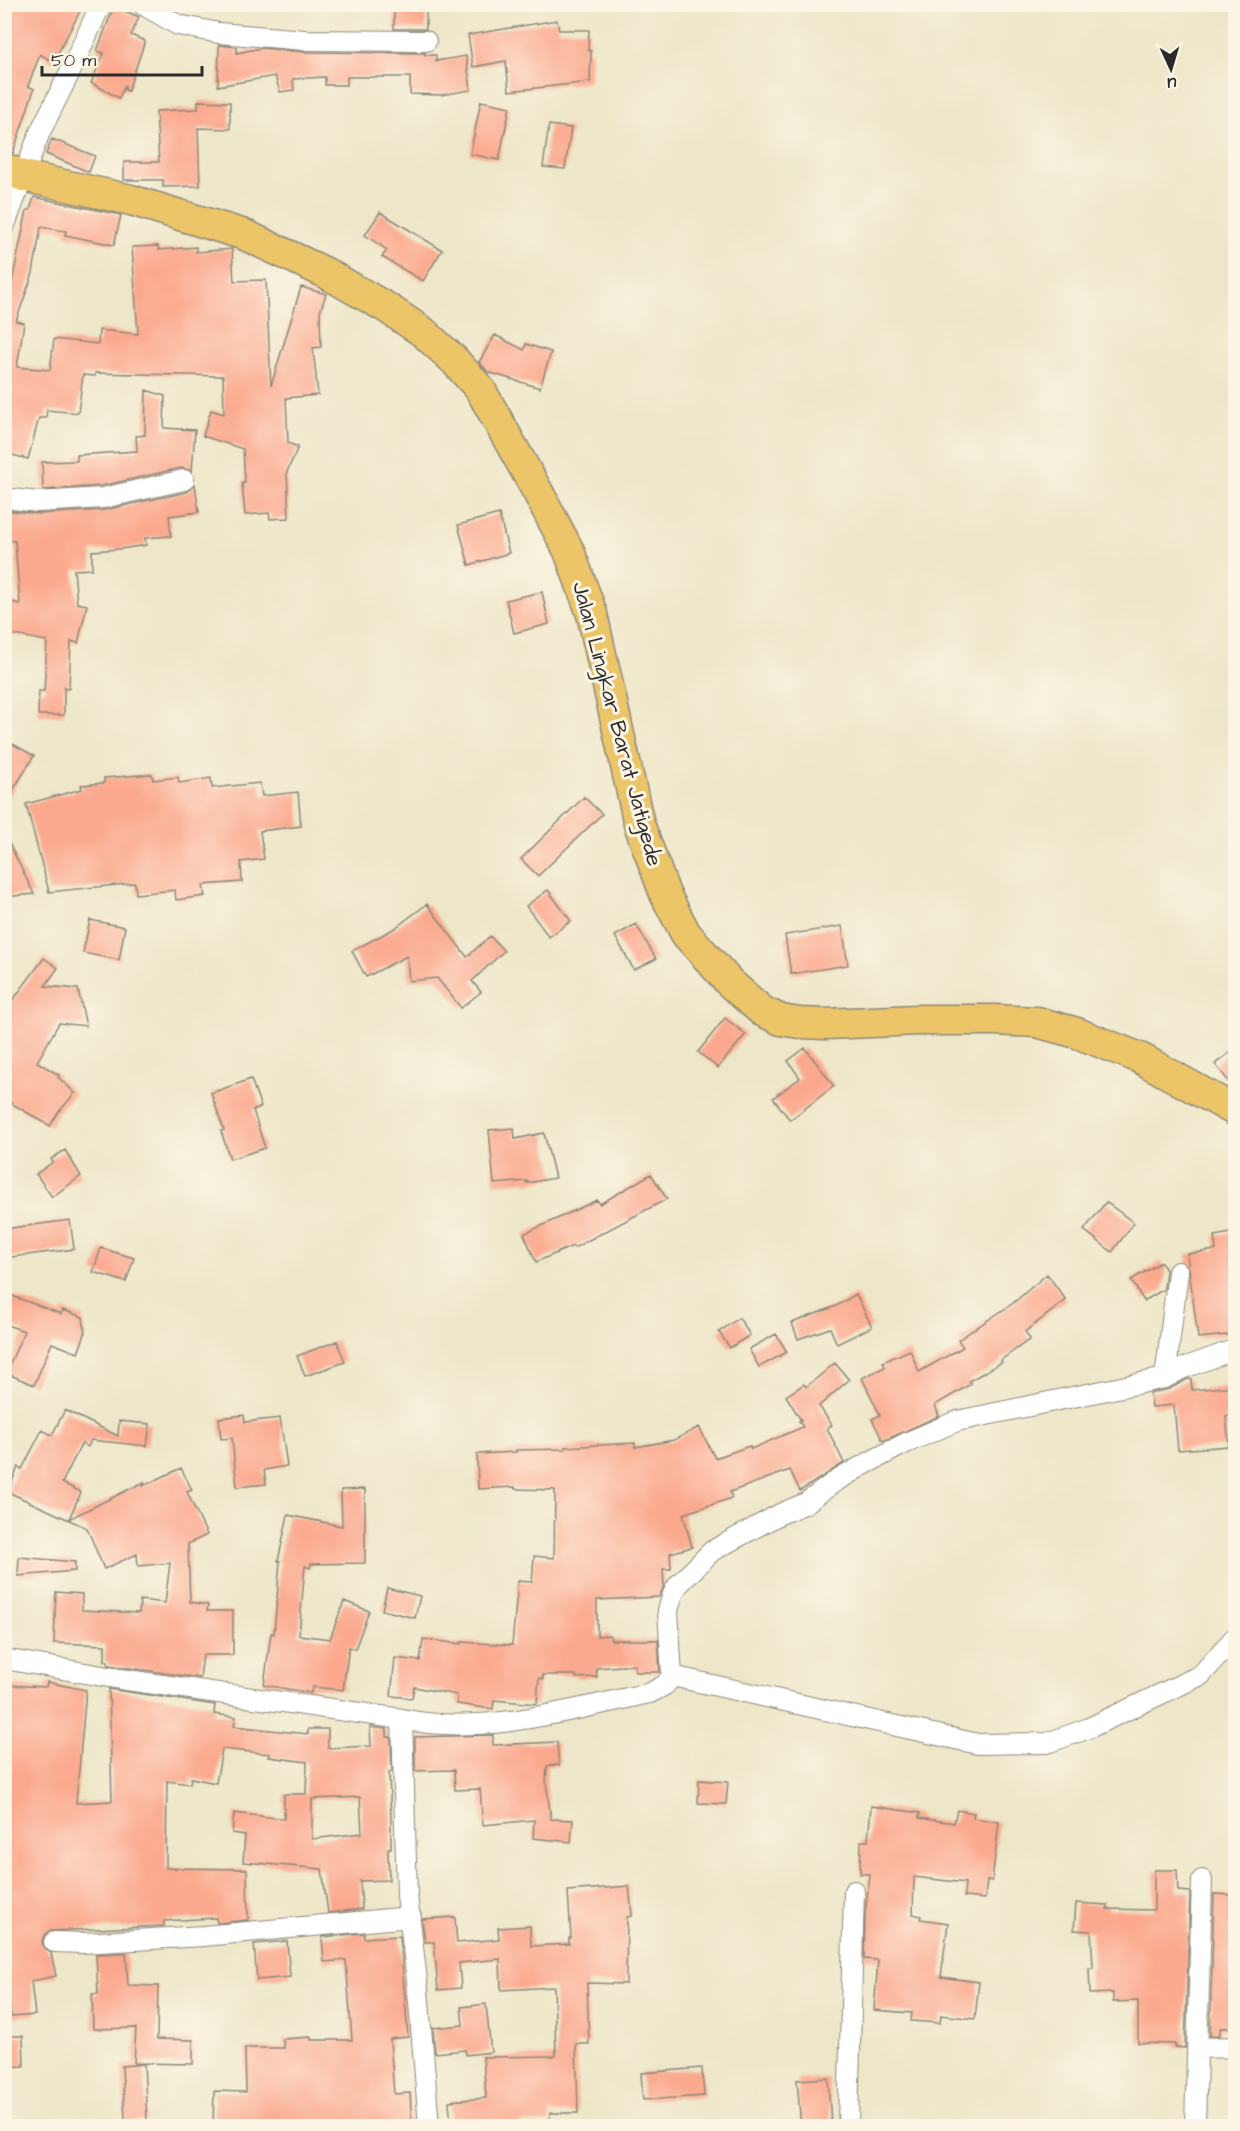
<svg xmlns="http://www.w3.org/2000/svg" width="1240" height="2131" font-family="'Architects Daughter',sans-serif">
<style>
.building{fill:#fba98e;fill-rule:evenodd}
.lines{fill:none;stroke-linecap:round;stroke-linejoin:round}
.minor-casing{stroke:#8c887a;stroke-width:22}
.primary-casing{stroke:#8c887a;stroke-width:33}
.minor{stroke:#fff;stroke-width:20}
.primary{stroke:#edc569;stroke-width:30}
.labels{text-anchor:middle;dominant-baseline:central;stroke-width:6;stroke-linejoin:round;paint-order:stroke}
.street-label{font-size:22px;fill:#2b2b2b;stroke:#fcf5e5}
</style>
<rect width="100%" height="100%" fill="#fcf5e5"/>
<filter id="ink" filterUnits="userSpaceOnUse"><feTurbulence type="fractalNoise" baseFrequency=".0167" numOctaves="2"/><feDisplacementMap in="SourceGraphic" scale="12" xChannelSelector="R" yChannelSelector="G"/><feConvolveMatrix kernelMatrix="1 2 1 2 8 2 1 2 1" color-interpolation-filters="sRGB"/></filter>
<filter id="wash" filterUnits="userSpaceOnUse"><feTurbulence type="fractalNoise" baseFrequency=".008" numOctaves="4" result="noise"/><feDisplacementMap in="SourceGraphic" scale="24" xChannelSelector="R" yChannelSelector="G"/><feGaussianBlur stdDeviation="1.35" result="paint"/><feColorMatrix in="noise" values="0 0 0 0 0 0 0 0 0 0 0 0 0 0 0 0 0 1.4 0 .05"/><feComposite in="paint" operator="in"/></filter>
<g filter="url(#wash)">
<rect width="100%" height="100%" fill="#ede6c8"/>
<g id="blocks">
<!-- building -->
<path class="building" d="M4,4H84L53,62L40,54L28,86L34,89L13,153L4,151Z
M394,4H426V29H394Z
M114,6L139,17L131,35L145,41L128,91L125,90V85L119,98L91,83L104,53L97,51Z
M557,20L559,30H589L588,50L591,51L590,82L509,91L506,61L473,67L468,35Z
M219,45L237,47V53L261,48L305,52L425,53V55H436V61L466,56L471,90L441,95L410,94V77H347V85H325V77L293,79L294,90L280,92L275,76L218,86Z
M198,101L230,102V129L198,128L200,186L163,187V180H124V162H159L156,111L198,109Z
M481,101L510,107L499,160L470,154Z
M549,125L571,128L565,169L543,167Z
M52,139L95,156L89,172L46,154Z
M34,197L121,215L114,245L65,235L66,231L41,227L33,273L16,321L24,323L17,367L50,370L54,339L98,344L99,330L138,334L132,247L158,246L159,250L196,247V252L232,249L234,281L266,280L271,386L301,287L326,294L320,312L321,347L313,348L318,395L286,398L288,443L298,447L287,472L289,518L270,519L269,513L245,515L242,483H245L243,449L203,436L211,410L224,414L223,376L95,373V376L83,375L78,413L47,410L46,418H39L28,459L4,453V320L27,210H30Z
M380,212L442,250L423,281L382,257L387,250L365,235Z
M495,335L524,350L526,344L551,352L540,388L488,372L479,362Z
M146,390L165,396L164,428L195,430L192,471L181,468L101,486L43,490L42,462L77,461V455L137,451L136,436L145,435Z
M195,484L199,512L169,516L171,536L145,538L146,545L120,549L92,551V569L74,570L77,603L87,605L78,643L71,641L69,689L64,688V715H38L39,691H44L47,641L4,633V600L20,604L15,541L4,540V510L39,514L104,510L187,492Z
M499,514L509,553L469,565L458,525Z
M542,592L549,624L514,633L506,600Z
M4,739L34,756L4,805Z
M152,774L153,780L178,777L179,783L211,778L212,788L260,783L262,796L298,792L301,826L260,831L264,859L241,862L242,882L203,885L205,896L176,900L175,890L136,894L135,883L49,892L26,804L82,789L81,785L104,783V778Z
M584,797L602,814L538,876L521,859Z
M4,833L34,894L4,897Z
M548,890L571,921L549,937L526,906Z
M427,904L467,957L490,936L504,951L472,981L481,992L461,1008L437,978L409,981L407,956L366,977L352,951L395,928Z
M90,920L125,927L119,960L83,953Z
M636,924L656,959L634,970L615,936Z
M842,926L848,965L791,974L785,935Z
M44,958L58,968L45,986L78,989L86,1026L59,1023L37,1062L59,1075L58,1077L75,1093L58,1113L50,1126L4,1099V1012Z
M725,1018L746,1034L718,1068L698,1052Z
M805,1048L834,1086L790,1120L773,1098L800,1078L788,1061Z
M1236,1048V1091L1215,1064Z
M251,1079L261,1107L253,1110L265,1148L230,1159L221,1131L224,1130L211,1093Z
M514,1128L515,1139L544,1133L555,1178L527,1183V1181L494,1184L489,1130Z
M65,1150L81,1176L52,1197L36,1174L53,1162L51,1159Z
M651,1174L667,1199L574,1248L573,1246L536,1262L524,1234L597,1200L600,1204Z
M1106,1202L1134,1223L1112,1252L1084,1230Z
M70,1220L74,1249L4,1258V1229Z
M1236,1232V1334L1198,1338L1187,1254L1216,1250L1214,1236Z
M101,1248L134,1258L126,1282L93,1272Z
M1161,1262L1166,1270L1164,1289L1144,1301L1131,1280Z
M1047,1274L1066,1300L1025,1332L1030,1339L1001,1360L1002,1362L969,1381L971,1384L935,1405L939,1416L883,1441L872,1419L880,1415L862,1378L885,1367L883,1362L910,1350L919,1372L963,1347L958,1340L1012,1304Z
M4,1293L61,1314L63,1310L83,1317L85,1334L78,1353L52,1343L34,1385L6,1373L24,1331L4,1324Z
M856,1294L872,1327L837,1344L830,1328L798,1339L792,1323L836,1306Z
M739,1318L750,1335L730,1348L719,1332Z
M776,1334L787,1352L759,1367L749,1349Z
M337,1341L345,1362L305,1376L297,1356Z
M835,1363L849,1380L819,1406L832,1425L827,1428L844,1463L800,1491L790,1470L730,1492L732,1498L683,1514L692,1547L670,1553L671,1569H663L664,1586L659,1597L597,1600V1636L610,1635L611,1640H658L660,1672H635V1665L596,1668L597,1677L576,1678V1675H543V1679L539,1678L537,1704L494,1700L493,1709L457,1704V1695L414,1687L412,1698L391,1696L395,1658L420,1661L423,1639L461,1644V1642L512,1645L518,1581L532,1582L534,1556L554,1558L555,1490L515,1489V1487L478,1489L477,1454L516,1452V1450L565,1449V1447L635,1443V1447L674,1440L699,1427L715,1458L750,1446L751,1449L803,1427L799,1421L801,1420L786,1396L804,1384L806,1387Z
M1188,1379H1191L1192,1390L1236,1386V1416H1226L1229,1446L1178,1450L1174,1405L1152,1407L1150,1393L1169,1389Z
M65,1410L118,1436L119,1421L150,1424L147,1446L91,1440L88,1447L82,1443L62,1483L81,1492L69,1519L144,1482L143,1486L181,1468L192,1490L187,1492L207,1535L188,1544L190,1602L208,1605L207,1611H233V1655H203L200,1678L108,1665V1661H105V1645L54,1643L56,1592L82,1594V1610L139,1613L140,1600L165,1603L170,1563L138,1566L137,1554L104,1569L87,1528L8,1492L18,1467L22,1469L42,1430L52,1435Z
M244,1415L245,1422L280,1418L287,1466L264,1470L266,1484L237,1487L232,1438L221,1439L219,1418Z
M365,1489V1563L311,1564L310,1568L305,1566L299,1635L330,1639L344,1601L369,1611L355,1649L349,1647L343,1690L312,1687L311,1693L264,1685L271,1633L274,1634L280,1561H278L288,1515L342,1526L341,1490Z
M19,1557L75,1562V1571L18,1576Z
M387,1588L420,1596L415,1618L382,1610Z
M47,1682L86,1690L76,1803L112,1801L109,1689L215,1705L214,1714L236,1717L234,1726L308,1734V1729H328V1748L371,1746L370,1727L387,1729V1737H391L392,1772H389L391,1819V1848H388L389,1880L360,1881L362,1909L328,1913L322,1869L243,1862L245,1835L232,1833L234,1813L284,1819V1794H306L307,1762L269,1757L270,1754L222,1749L216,1783L191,1778L190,1784L167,1781L166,1868L247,1869L248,1920L217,1923L216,1918L164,1921V1926L49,1931L44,1935L42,1942L44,1948L51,1953L56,1976L31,1981L35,2015L11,2017L7,1986H4V1722L7,1685L46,1687ZM360,1797L362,1833L312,1839V1799Z
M493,1735V1745L557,1742L559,1765L547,1766L546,1782L551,1819L573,1820L571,1842L533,1838L534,1820L483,1825L480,1789L455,1790L454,1770L415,1771V1737Z
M699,1780L728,1782L726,1804L698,1803Z
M871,1806L920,1813L919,1818L954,1823L957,1810L974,1813L973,1818L999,1822L992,1881L987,1880L985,1899L964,1897L965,1883L914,1877L913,1914L921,1916L920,1919L948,1923L941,1977L979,1982L975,2019L941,2015L940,2023L911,2021L912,2013L874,2010L878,1960L864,1959L865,1913L870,1874H860L861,1841H868Z
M1154,1870H1177L1178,1891L1190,1892L1185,2048L1175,2047V2044L1138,2043V2001L1113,2002V1993L1090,1994L1089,1968H1093L1091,1931L1074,1930L1076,1903L1108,1905L1107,1909L1154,1910Z
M629,1886L632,1916L627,1917L626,1984L587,1983L589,2044H576L578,2113H550V2122L519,2123L520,2127H451L449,2101L486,2098L483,2057L556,2056L554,1987L501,1990L500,1959L459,1963L461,1988L438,1990L434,1942H425L422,1919L455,1917L457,1943L499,1939L498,1928L530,1926L531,1946L569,1944V1938H571L568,1891Z
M1214,1894L1236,1895V2028H1220V2035L1210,2036Z
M364,1933V1938L400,1936L408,2037L390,2039L394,2094L410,2093L412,2127H213L214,2091L246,2092L245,2048H284L283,2039L311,2037V2040H352L346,1960L324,1962L322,1937Z
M287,1941L290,1977L257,1980L254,1944Z
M126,1953L128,1985L158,1986L157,2039L193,2040V2064L134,2063L136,2028L93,2029L92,1994H98L96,1954Z
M486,2004L491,2052L466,2055L465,2050L435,2053L433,2028L463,2025L461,2007Z
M4,2036H23L24,2066L4,2067Z
M144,2064L147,2121H125L122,2066Z
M702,2068L704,2096L643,2100L641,2073Z
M828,2078L831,2125L801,2127L797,2080Z"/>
</g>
</g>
<g filter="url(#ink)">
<use href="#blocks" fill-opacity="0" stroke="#8c887a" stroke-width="1.5"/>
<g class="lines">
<defs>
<path id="minor" d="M142,4L178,25L219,33L305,40L426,41
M4,227L40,132L70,72L101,4
M4,498L38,502L103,498L184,480
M1165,1378L1178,1272
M4,1659L120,1679L402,1719
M672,1676L978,1744L1047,1743L1089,1728L1201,1675L1236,1636
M54,1942L83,1943L203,1936L411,1917
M1197,2048L1236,2047
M429,2126L418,1990L407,1895L402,1719C482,1736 571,1710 650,1693L665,1685L672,1676L668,1610L673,1594L678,1585L712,1551L780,1514L806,1503L833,1483L860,1467L906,1443L957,1421L1165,1378L1181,1369L1236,1349
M848,2126L854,1891
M1195,2126L1202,1880"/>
<path id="primary" d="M4,168L23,176L131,200L245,235L326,273L387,308L423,332L454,360L480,389L539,494L569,551L592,614L639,824L665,894L686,934L730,983L762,1011L781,1020L800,1023L825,1024L918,1020H994L1037,1022L1077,1033L1140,1058L1236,1111"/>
</defs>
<!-- minor casing -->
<use href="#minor" class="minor-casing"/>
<!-- primary casing -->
<use href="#primary" class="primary-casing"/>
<!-- minor -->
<use href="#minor" class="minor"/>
<!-- primary -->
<use href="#primary" class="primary"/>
</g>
</g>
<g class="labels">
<!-- street labels -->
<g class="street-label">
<text transform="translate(617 724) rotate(75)">Jalan Lingkar Barat Jatigede</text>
</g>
</g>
<!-- margin -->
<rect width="1240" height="2131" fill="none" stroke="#fcf5e5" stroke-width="24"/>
<!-- north arrow -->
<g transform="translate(1171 69) rotate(176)" stroke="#fcf5e5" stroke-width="4.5" paint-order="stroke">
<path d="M0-4.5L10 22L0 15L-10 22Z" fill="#2b2b2b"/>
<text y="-9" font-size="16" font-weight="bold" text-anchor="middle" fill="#2b2b2b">U</text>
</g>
<!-- scale -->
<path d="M42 66v9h160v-9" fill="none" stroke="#2b2b2b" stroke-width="3"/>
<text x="51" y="66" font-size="18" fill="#2b2b2b" stroke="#fcf5e5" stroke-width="4.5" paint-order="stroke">50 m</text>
</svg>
